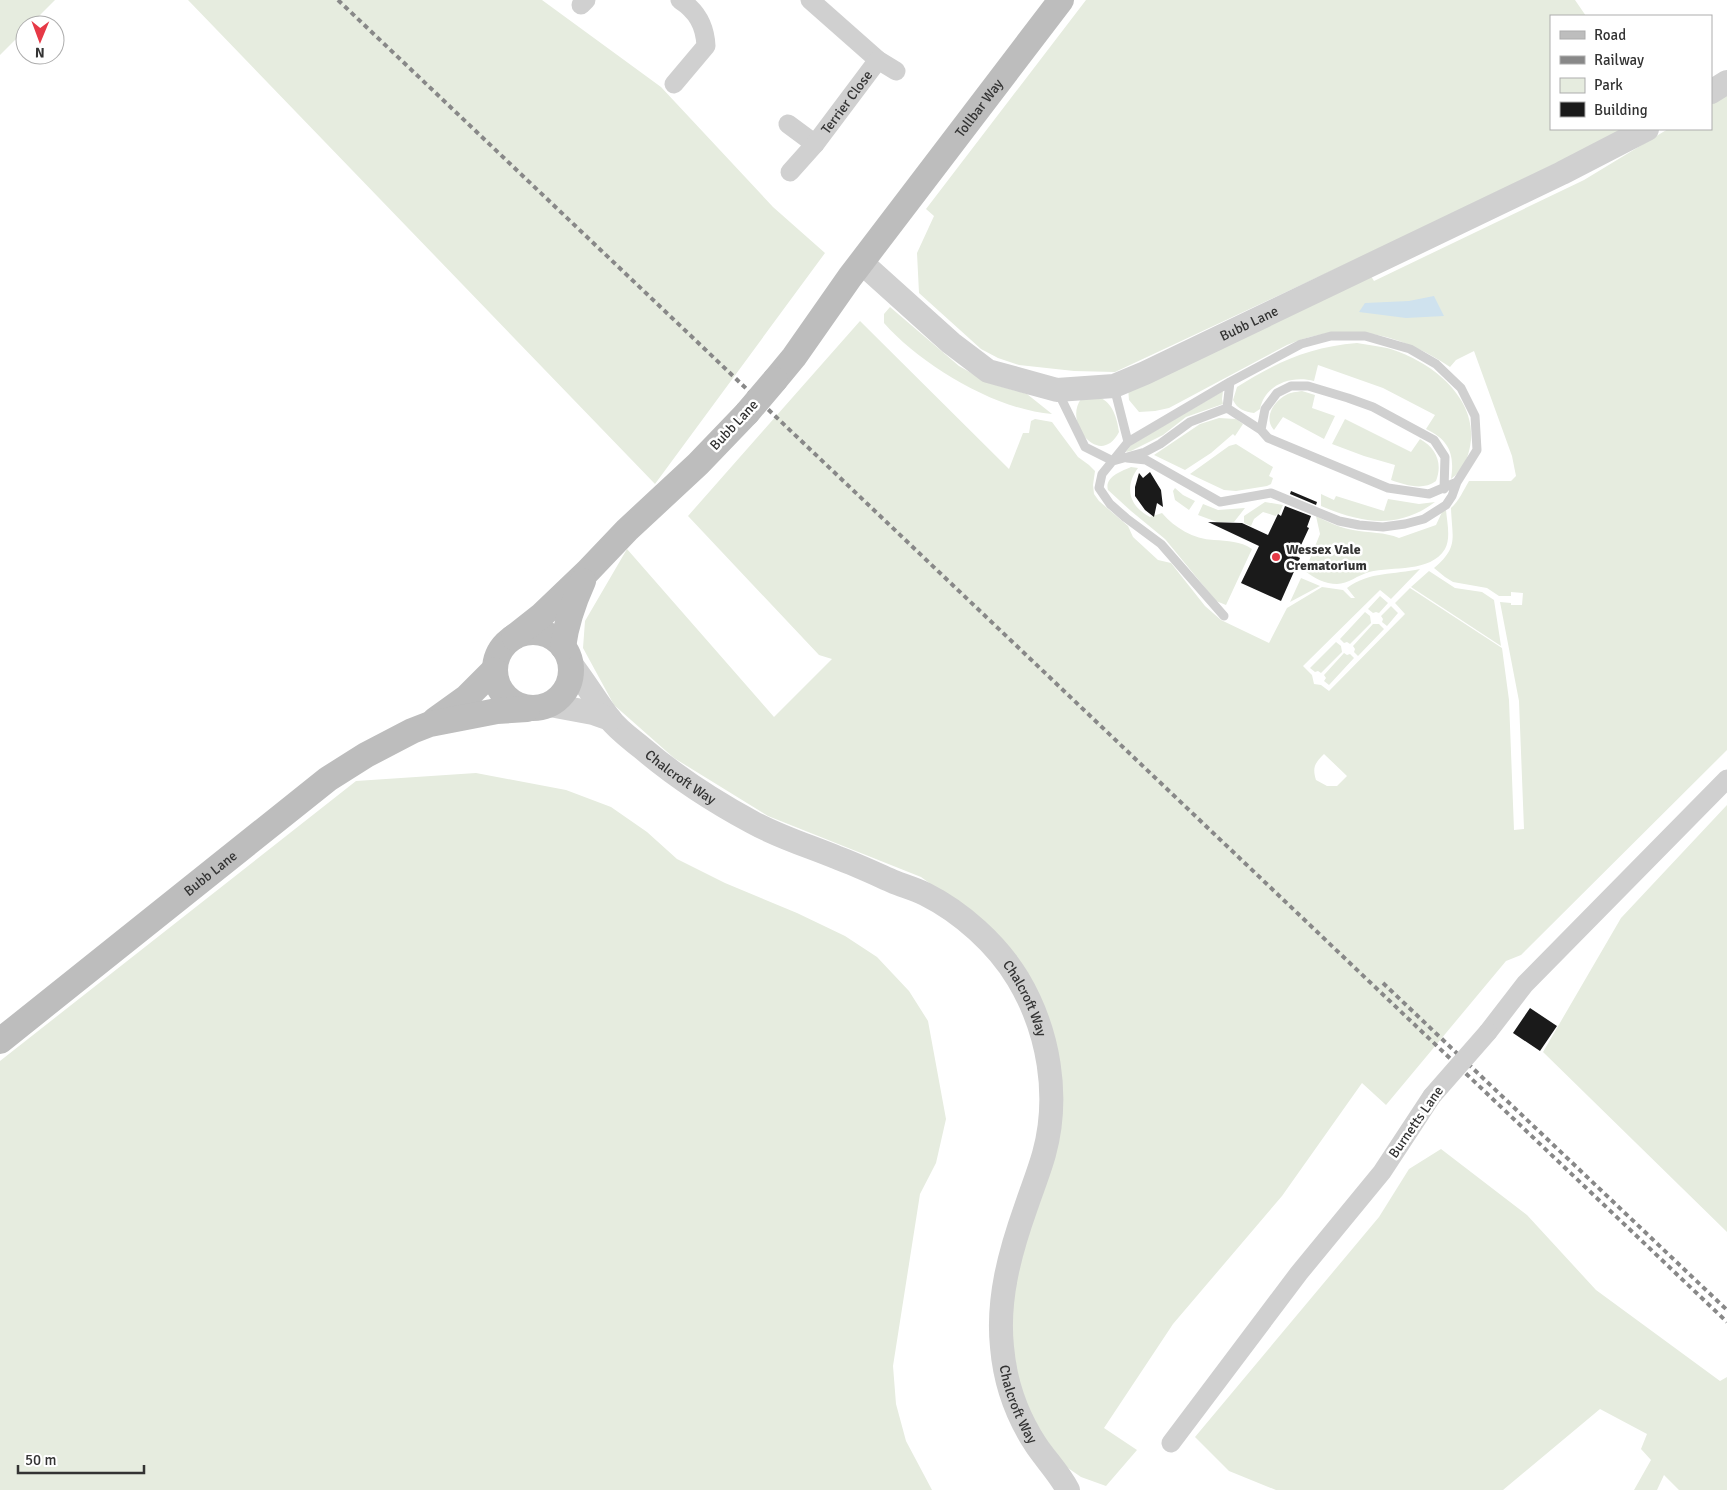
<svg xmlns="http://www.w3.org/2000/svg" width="1727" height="1490" font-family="Signika,sans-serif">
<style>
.green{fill:#e6ecdf;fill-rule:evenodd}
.water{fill:#cfe2ee}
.building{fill:#1a1a1a}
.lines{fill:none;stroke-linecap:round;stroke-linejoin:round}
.service{stroke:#d0d0d0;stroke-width:9}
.minor{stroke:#d0d0d0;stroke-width:19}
.tertiary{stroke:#d0d0d0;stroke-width:24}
.secondary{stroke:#bdbdbd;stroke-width:26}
.rail{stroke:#888;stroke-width:4;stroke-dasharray:5 4;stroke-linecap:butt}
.minor-bridge{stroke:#d0d0d0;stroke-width:19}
.secondary-bridge{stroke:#bdbdbd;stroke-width:26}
.poi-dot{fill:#e63946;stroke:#fff;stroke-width:2}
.labels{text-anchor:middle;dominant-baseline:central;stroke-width:5;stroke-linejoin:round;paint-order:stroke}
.street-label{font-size:14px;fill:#333;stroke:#fff}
.poi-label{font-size:14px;font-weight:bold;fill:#333;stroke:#fff;text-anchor:start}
</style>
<rect width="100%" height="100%" fill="#fff"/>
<!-- green -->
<path class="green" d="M0,0H55L30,25H25V30L0,55Z
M188,0H542L661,87L773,207L825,253L655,484Z
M1086,0H1575L1586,16H1551V129H1627L1393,242L1115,372L1074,371L1019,365L998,358L981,349L919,293L917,253L934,216L926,209Z
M1727,93V750L1521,955L1506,961L1386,1105L1362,1083L1282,1196L1173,1324L1104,1428L1137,1450L1106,1486L1081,1477L1065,1466L1046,1442L1021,1396L1010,1340L1014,1279L1060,1087L978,918L921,877L768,816L674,758L614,705L583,648L585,621L627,549L774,717L832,659L819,655L688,516L860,321L1009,469L1023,433H1029L1031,421L1035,419L1052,422L1078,457L1089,465L1095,471L1093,485L1094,494L1099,501L1128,526L1133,537L1158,560L1171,563L1205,606L1221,620L1269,643L1287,608L1322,587L1343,590L1351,598H1355L1347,588C1370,571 1394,575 1420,569L1391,599L1380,590L1303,666L1312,675L1314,684L1321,685L1329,691L1405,614L1395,603L1410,588L1502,648L1509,700L1514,830L1524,829L1519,701L1500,602L1511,603V605H1522L1523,593L1511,592V596H1499L1487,588L1453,582L1445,577L1434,568C1459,547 1452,538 1451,508C1459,501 1463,491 1469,481H1511L1516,476L1512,456L1474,351L1456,360L1450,367C1400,333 1344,320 1287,345L1169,408L1155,411L1139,412L1129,400L1128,388L1369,273L1374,281L1584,180L1668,129H1711V103ZM1324,754L1347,776L1337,786H1327L1316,780C1312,767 1315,763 1324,754Z
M890,307L959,366L989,383L1027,394L1052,414C996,410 921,365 884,323V314Z
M1357,343C1367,345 1378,346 1387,348C1427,359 1475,394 1471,440C1469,457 1464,469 1451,479C1455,454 1449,440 1426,429L1435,415L1383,388L1318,365L1314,381C1292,375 1265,384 1260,409L1254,413C1245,412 1237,409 1233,400L1237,387C1277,362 1309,347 1357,343Z
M1223,391L1222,399L1223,404L1186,417L1163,435L1131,451L1126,452L1131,445Z
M1302,391L1315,395L1312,408L1335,416L1324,439L1283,417L1274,430C1263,418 1274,401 1286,395C1291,392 1296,392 1302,391Z
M1099,397C1113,403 1117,418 1119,432C1100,469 1063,423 1081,399Z
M1219,418L1236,419L1243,424L1235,436L1233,434L1211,453L1185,470L1154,455L1200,424Z
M1345,419L1411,452L1420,439C1436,448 1443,463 1436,481C1423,491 1405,485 1391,480L1395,465L1364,456L1332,444Z
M1236,444L1273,467L1269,476L1273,478L1271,484L1267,486L1236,491L1224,490L1190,474L1229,446Z
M1131,467L1138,468C1124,487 1129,506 1150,517L1162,513C1175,528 1193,539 1214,540C1228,541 1240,541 1252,549L1226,605L1216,601L1165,539L1131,511L1108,490C1104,477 1122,471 1131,467Z
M1175,488L1183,495L1195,501L1189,510L1175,500L1173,491Z
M1321,494L1334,500L1336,496L1384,511L1388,499L1419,504L1435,502C1398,530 1361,523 1321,506Z
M1265,502L1283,505L1279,514H1277L1276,516L1263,512L1254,519L1251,526L1244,523V516Z
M1203,504L1218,510L1245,508L1234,522H1217L1198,515Z
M1446,510C1447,522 1451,538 1445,549C1430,573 1393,566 1369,572C1358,575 1348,584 1337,584C1325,584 1314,578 1305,571L1320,534L1316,516C1328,522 1340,528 1353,530C1369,533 1385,532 1399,538L1436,525L1442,512Z
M1429,571L1455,588L1482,592L1494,600L1501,646L1411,587Z
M1301,578L1320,586L1290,602Z
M1380,596L1388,603L1379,613L1376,612L1373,613L1368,609Z
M1391,606L1398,613L1387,626L1382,622L1383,619L1381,616Z
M1365,612L1370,616L1371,623L1350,644L1347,642L1344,643L1340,639Z
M1373,624H1379L1384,629L1358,656L1354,652L1355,649L1353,646Z
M1336,642L1341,646L1342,652L1321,673L1318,671L1315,672L1310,668Z
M1344,653L1347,655L1350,654L1354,658L1329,685L1324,681L1326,678L1324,675Z
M476,773L566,790L611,807L647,832L677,859L725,883L797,913L845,936L877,957L909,991L928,1021L946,1119L936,1163L920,1194L893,1366L896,1404L906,1441L932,1490H0V1061L356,781Z
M1727,805V1232L1543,1052L1621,918Z
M1441,1149L1527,1215L1596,1290L1720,1381L1727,1377V1490H1679L1664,1475L1657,1490H1634L1651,1460L1641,1449L1647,1434L1600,1409L1503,1490H1276L1229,1471L1195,1437L1379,1217L1409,1169Z"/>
<!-- water -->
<path class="water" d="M1434,296L1444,316L1406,318L1359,312L1365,303L1409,301Z"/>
<!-- building -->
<path class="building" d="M1150,472L1161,490L1163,507L1157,503L1154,517L1145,510L1135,496V487L1139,473L1143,478Z
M1291,491L1317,502L1316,505L1290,494Z
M1285,506L1311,516L1307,527L1309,528L1296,556L1300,558L1281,601L1241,583L1259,546L1208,522L1242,523L1268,535L1278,514L1281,516Z
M1530,1008L1557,1026L1540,1051L1513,1033Z"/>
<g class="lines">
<!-- service -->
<path class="service" d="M1114,387L1128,442L1230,382
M1058,392L1085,447L1113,461L1145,452L1160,444L1190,422L1227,408L1261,430L1268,438L1388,488L1429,494L1457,482
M1261,430L1265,409L1277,393L1291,386H1308L1348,398L1373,407L1434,440L1445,457L1444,489
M1128,442L1102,474L1099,488L1110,504L1126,518L1161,544L1224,616
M1127,458L1146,460L1220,502L1271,493L1339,521L1359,525L1383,527L1405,524L1424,519L1446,505L1452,496L1457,482L1477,450L1475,416L1461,388L1436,364L1410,349L1365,336H1331L1301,344L1230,382L1227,408"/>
<!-- minor -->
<g class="minor">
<path d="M810,0L878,60L896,71"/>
<path d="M581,5L586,0"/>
<path d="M674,84L706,46C705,25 697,11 680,0"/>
<path d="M788,124L815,144"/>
<path id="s1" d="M790,172L815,144L878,60"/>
<path d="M1488,1032L1525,984L1727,779"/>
<path d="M1171,1443L1299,1273L1382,1172L1432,1096"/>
</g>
<!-- tertiary -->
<g class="tertiary">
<path d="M1711,92L1727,82"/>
<path id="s2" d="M861,262L951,343L988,371L1057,390L1114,386L1145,373L1562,173L1647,129"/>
<path id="s3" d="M571,664C585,682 596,701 609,718C618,730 631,739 642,748C676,777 713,801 752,822C779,837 809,846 838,858C857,865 876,874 894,882C904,886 915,889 925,894C961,912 997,944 1018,979C1049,1031 1060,1096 1044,1154C1039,1172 1032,1189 1026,1207C1010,1252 997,1299 1002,1347C1005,1382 1017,1416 1036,1445C1046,1460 1059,1473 1068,1490"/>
<path d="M550,705L593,713L610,719"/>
</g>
<!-- secondary -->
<g class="secondary">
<path id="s4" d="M775,380L794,357L850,277L1061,0"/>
<circle cx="533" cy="670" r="38"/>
<path d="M514,637L542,615L587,572L627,530L698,464L747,413"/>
<path d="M563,647C566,623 573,603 583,581"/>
<path d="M435,720L467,697L494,670"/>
<path id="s5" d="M0,1041L328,779L366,755L412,731L430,724L497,711L527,709"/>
</g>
<!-- rail -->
<path class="rail" d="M338,0L1727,1322
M1383,983L1727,1310"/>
<!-- minor-bridge -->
<path class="minor-bridge" d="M1432,1096L1488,1032"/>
<!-- secondary-bridge -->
<path class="secondary-bridge" d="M747,413L775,380"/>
</g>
<!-- markers -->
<circle class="poi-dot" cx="1276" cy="557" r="5"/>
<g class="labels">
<!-- street labels -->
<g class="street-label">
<text stroke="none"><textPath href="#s1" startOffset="90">Terrier Close</textPath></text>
<text stroke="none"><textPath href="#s4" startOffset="340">Tollbar Way</textPath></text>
<text stroke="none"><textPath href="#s2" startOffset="445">Bubb Lane</textPath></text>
<text transform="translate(734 425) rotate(-47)">Bubb Lane</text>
<text stroke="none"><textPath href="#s3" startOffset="159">Chalcroft Way</textPath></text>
<text stroke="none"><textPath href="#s5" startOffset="269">Bubb Lane</textPath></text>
<text stroke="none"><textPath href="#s3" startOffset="579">Chalcroft Way</textPath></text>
<text transform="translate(1416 1122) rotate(-55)">Burnetts Lane</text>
<text stroke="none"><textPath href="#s3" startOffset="999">Chalcroft Way</textPath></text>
</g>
<!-- poi labels -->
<g class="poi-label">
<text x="1286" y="549">Wessex Vale<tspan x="1286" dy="16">Crematorium</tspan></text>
</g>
</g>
<!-- legend -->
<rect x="1550" y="15" width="162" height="115" fill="#ffffff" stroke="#adadad"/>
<rect x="1560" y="31" width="25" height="8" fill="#bdbdbd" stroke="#adadad"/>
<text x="1594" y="40" font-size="15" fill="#333333">Road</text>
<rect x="1560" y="56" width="25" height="8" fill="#888888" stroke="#adadad"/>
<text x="1594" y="65" font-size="15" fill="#333333">Railway</text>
<rect x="1560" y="78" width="25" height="15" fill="#e6ecdf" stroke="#adadad"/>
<text x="1594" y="90" font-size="15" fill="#333333">Park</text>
<rect x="1560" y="102" width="25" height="15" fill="#1a1a1a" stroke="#adadad"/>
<text x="1594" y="115" font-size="15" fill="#333333">Building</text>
<!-- north arrow -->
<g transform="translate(40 40) rotate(181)"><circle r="24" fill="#ffffff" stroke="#adadad"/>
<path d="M0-4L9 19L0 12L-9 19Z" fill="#e63946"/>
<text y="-8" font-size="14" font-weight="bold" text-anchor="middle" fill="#333333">N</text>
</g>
<!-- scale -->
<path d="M18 1465v8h126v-8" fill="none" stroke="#333333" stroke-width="2.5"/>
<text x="25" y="1465" font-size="15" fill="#333333" stroke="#ffffff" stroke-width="4" paint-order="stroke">50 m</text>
</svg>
